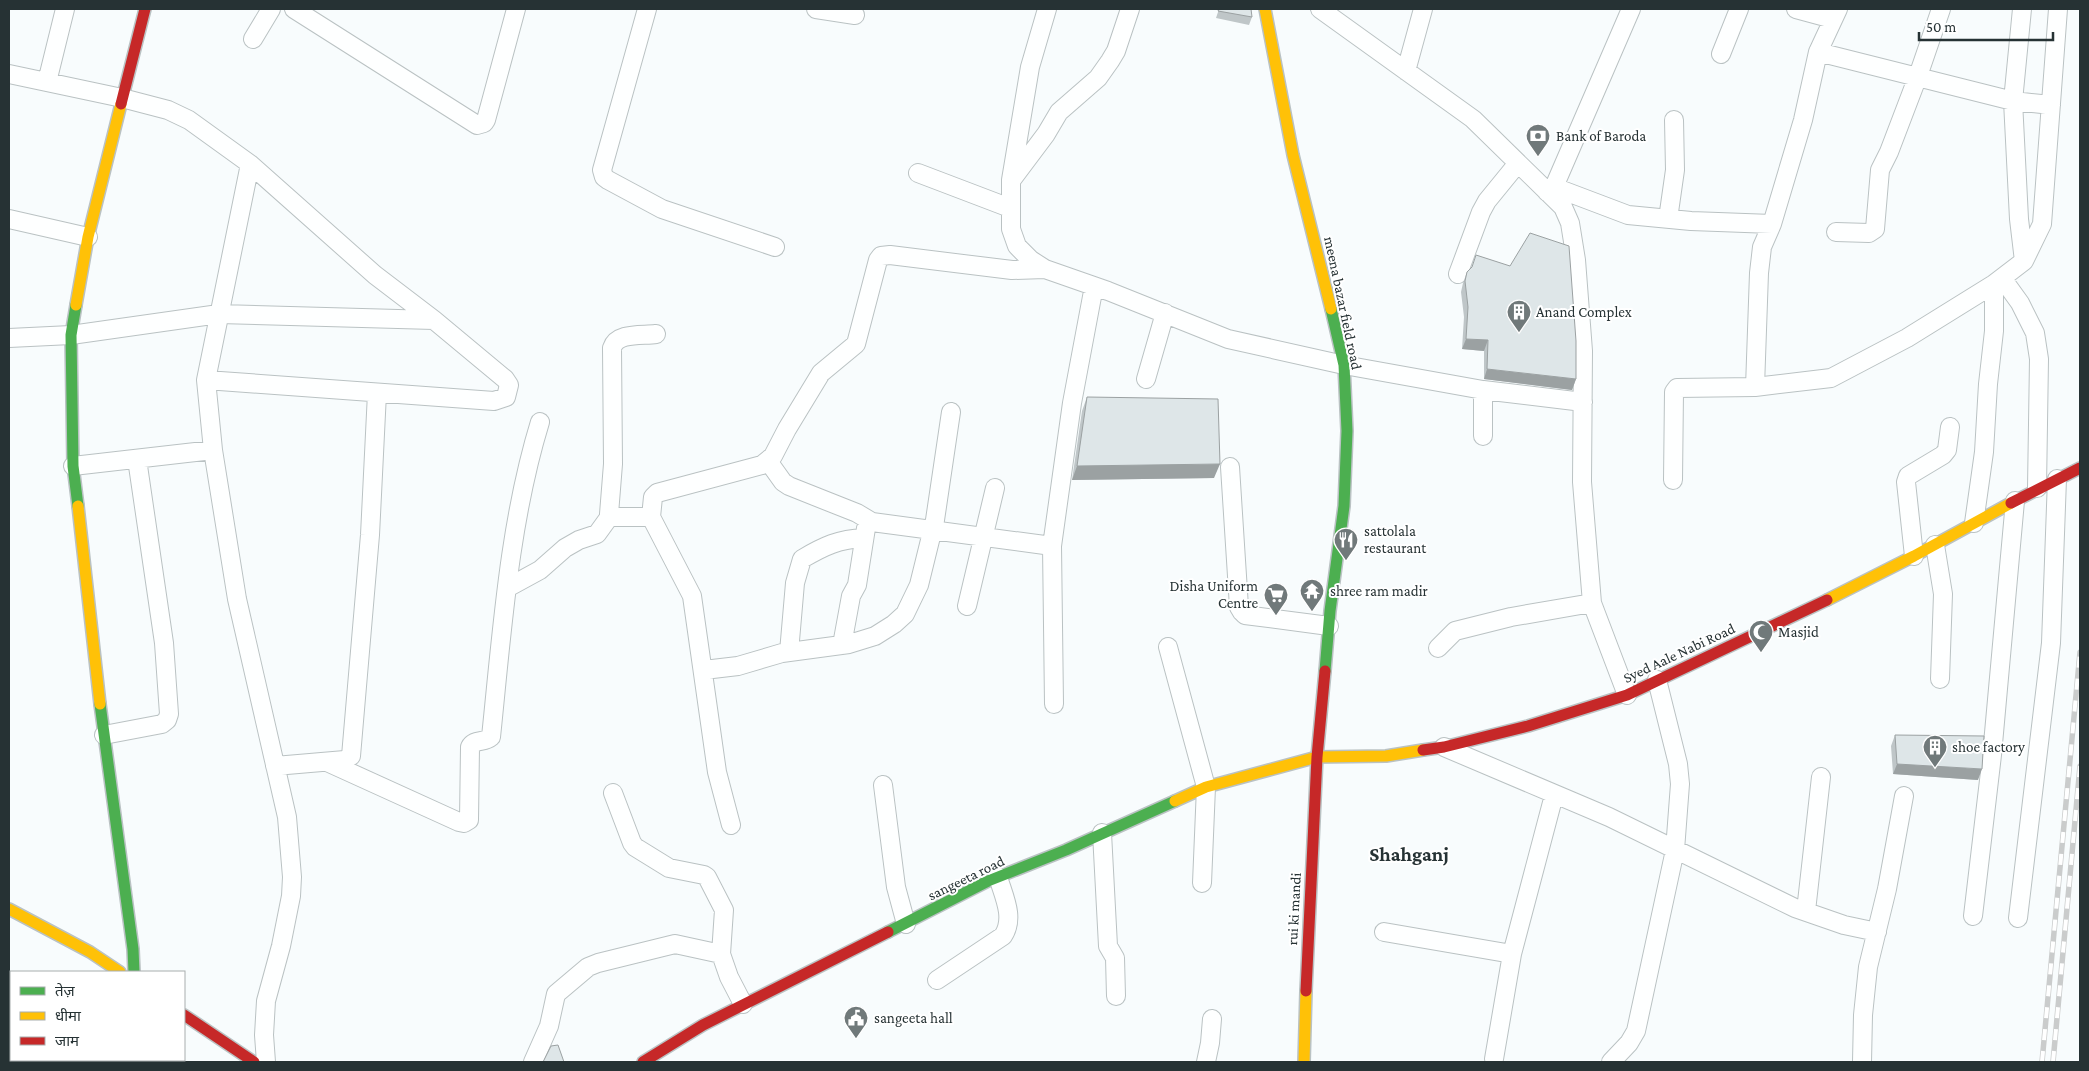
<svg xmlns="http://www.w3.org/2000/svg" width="2089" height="1071" font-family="'Crimson Pro','Noto Sans Devanagari',serif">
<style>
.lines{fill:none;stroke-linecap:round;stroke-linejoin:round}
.street-casing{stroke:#bac2c3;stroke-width:20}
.fast-casing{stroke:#bac2c3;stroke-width:14}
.slow-casing{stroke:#bac2c3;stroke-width:14}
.jam-casing{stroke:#bac2c3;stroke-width:14}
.street{stroke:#feffff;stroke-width:18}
.fast{stroke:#4caf50;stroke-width:11}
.slow{stroke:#ffc107;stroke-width:11}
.jam{stroke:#c62828;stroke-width:11}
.rail-casing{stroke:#cacccc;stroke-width:5.5}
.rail{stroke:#fff;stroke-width:4;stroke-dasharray:11;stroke-linecap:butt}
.wall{fill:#bfc6c8}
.shaded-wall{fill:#9ba1a2}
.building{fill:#dee6e8;stroke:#9ba1a2}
.labels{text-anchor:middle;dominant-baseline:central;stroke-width:4;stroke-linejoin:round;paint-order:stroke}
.poi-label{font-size:15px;fill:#263234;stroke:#fff;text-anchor:start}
.street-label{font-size:15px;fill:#263234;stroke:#fff}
.district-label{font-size:20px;font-weight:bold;fill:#263234;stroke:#fff}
</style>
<rect width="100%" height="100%" fill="#f8fcfd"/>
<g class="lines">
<defs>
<path id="street" d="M294,9L477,125L484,123L486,120L516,9
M647,9L602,170L604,177L608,180L662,209L775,247
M816,9L855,15
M1047,9L1030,67L1011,180V229L1017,246L1031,260L1045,269L1108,291L1228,339L1344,365L1483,390L1583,402
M1320,9L1473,119L1563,207L1570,223L1576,260L1583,351L1582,482L1592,603L1627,695
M1796,9L1833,19
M2022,9L2013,101L2051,105
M253,39L271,9
M1818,52L2013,101L2019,219L2024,261
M1721,54L1739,9
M1406,71L1423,9
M9,74L122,98L168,110L189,120L250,164L375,275L434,320L505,379L509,385L506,397L494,401L206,380
M47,82L65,9
M250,164L206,380L213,450L237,599L287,817L292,877L291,896L281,946L266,1001L264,1035L266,1062
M918,173L1010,208
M1013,178L1046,134L1059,112L1098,78L1110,61L1116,51L1130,9
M1554,187L1628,215L1691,221L1772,224
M1547,192L1554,187L1631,9
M9,219L88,237
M1668,219L1675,170L1674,120
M1836,232L1869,233L1875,229L1880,170L1889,152L1918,76L1941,9
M1458,274L1481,212L1487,201L1518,163
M2002,278L2020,303L2035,333L2039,359L2037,488
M656,334C642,336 617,332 612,348L613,464L609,514L612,517H651L692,596L717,772L731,825
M9,338L71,335L219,314L434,320
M1146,379L1165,313
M1755,387L1759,273L1762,247L1772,224L1803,120L1818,52L1838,9
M1483,436V390
M768,461L783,482L789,486L857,513L872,522L1052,546
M73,466L213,450
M1230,467L1239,607L1242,612L1245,615L1329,626
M1673,480L1674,392L1677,388L1755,387L1831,378L1907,338L1994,284L2024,261L2042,224L2058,9
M651,517L653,497L657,493L762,465L773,456L787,429L821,373L856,344L878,260L881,256L890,255L1012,270L1045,269
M1974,523L1984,452L1988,384L1994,331V284
M1935,545L1943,594L1940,679
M1914,556L1906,482L1908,476L1943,455L1947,450L1950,427
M507,588L540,570L565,548L579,540L597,534L610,516
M967,606L995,488
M842,645L851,596L857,585L866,528
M1168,647L1206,787L1202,883
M1438,648L1455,631L1511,617L1592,603
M789,652L795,583L802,559C824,546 839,539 864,538
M704,670L738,666L782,653L849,644L875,636L894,624L905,614L919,585L935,520L951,412
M1054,704L1052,546L1072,403L1094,286
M104,735L162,724L167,720L169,714L164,643L137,459
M1444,747L1609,817L1795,908L1844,925L1877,932
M327,762L459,822L464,823L469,820L470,747C474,739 484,743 491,737C502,632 509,523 540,422
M275,766L345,760L351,756L370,535L377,393
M883,785L896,887L906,924
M613,793L632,843L635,847L669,868L704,875L707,877L724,910L721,954
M1102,833L1108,946L1115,958L1116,996
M1806,911L1821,777
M1973,916L1992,755L2015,501
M2018,918L2051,643L2057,479
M1384,932L1512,954
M937,980L1003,936C1015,918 1004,897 998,877
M1494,1059L1512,954L1554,795
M533,1062L549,1026L556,994L588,967L598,963L675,944L721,954L729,977L743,1004
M1206,1062L1210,1043L1212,1019
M1611,1062L1629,1043L1636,1031L1675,850L1680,784L1678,764L1657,680
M1862,1062L1863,1015L1868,967L1887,889L1904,796"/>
<path id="fast" d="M76,305L71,335L73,466L78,506
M1325,671L1330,611L1344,506L1347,431L1344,365L1331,309
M100,704L133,949L134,972
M888,932L988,881L1066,850L1175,801"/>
<path id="slow" d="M1265,9L1293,155L1331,309
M76,305L88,237L121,104
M78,506L100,704
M1827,600L1914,556L2011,503
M1175,801L1206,787L1317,757L1386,756L1423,750
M9,909L90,952L120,972
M1304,1062L1306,991"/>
<path id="jam" d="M121,104L145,9
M2011,503L2080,468
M1423,750L1444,747L1528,726L1627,695L1827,600
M1306,991L1317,757L1325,671
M184,1015L254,1062
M643,1062L703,1025L888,932"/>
</defs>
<!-- street casing -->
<use href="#street" class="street-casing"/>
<!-- fast casing -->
<use href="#fast" class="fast-casing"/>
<!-- slow casing -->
<use href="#slow" class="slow-casing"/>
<!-- jam casing -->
<use href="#jam" class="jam-casing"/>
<!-- street -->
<use href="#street" class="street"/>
<!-- fast -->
<use href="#fast" class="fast"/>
<!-- slow -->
<use href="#slow" class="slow"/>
<!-- jam -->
<use href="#jam" class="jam"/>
<defs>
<path id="rail" d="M2042,1062L2080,652
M2053,1062L2080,766"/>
</defs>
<!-- rail casing -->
<use href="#rail" class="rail-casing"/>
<!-- rail -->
<use href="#rail" class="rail"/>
</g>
<!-- wall -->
<path class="wall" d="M1219,9L1252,17L1249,25L1216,18Z
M1467,272L1576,379L1572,390L1484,379V351L1462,349L1464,317L1461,292L1463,283Z
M1087,397L1214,478L1072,480L1082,411Z
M1895,735L1978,780L1893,774L1891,746Z"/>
<!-- shaded-wall -->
<path class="shaded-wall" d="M1466,339L1488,340L1484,351L1462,349Z
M1487,369L1576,379L1572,390L1484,379Z
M1220,464L1214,478L1072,480L1077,466Z
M1897,764L1982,769L1978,780L1893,774Z"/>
<!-- building -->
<path class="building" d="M1219,9H1251L1252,17L1218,11Z
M1530,233L1569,246L1576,341V379L1487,369L1488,340L1466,339L1468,307L1465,281L1467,272L1472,267L1476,255L1510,266Z
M1087,397L1218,399L1220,464L1077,466Z
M1895,735L1984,736L1982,769L1897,764Z
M558,1045L564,1062H543L551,1046Z"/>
<!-- icons -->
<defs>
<symbol id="bank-pin" viewBox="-11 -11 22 30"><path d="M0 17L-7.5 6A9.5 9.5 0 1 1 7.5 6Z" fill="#70797a" stroke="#fff"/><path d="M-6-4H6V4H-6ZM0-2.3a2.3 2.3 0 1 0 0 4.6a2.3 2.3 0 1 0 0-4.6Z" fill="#fff"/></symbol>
<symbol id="building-pin" viewBox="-11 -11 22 30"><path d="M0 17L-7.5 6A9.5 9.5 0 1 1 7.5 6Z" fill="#70797a" stroke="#fff"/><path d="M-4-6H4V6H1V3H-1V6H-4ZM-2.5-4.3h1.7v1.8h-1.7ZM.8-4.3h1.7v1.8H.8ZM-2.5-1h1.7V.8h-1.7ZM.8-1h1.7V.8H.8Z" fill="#fff"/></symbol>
<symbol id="restaurant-pin" viewBox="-11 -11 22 30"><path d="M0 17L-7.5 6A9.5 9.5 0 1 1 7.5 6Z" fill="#70797a" stroke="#fff"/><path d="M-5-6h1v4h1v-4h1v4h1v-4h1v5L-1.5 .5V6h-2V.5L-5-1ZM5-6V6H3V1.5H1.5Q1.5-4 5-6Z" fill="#fff"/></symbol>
<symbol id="temple-pin" viewBox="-11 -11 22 30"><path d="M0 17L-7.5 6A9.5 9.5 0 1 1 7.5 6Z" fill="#70797a" stroke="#fff"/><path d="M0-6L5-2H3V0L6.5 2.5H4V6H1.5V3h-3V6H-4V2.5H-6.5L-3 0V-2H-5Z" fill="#fff"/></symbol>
<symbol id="supermarket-pin" viewBox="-11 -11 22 30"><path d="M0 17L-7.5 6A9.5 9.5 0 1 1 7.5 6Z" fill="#70797a" stroke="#fff"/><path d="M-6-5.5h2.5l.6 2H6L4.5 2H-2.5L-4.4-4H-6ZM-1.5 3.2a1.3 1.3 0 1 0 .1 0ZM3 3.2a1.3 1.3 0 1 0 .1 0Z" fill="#fff"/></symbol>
<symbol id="mosque-pin" viewBox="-11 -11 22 30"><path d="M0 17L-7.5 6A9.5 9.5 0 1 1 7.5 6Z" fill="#70797a" stroke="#fff"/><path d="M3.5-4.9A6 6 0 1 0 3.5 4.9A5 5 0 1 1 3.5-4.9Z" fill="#fff"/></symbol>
<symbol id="civic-pin" viewBox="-11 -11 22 30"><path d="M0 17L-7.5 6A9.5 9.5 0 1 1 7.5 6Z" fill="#70797a" stroke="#fff"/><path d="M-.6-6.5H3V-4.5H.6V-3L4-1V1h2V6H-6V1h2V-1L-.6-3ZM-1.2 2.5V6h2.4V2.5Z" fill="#fff"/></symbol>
</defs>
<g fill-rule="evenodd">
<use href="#bank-pin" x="1524" y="122" width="28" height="38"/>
<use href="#building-pin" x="1505" y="298" width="28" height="38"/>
<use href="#restaurant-pin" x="1332" y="526" width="28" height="38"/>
<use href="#temple-pin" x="1298" y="577" width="28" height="38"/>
<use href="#supermarket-pin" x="1262" y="581" width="28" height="38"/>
<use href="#mosque-pin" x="1747" y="618" width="28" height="38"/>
<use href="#building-pin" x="1921" y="733" width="28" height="38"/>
<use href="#civic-pin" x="842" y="1004" width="28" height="38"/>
</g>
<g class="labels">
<!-- poi labels -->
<g class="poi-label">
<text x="1556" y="136">Bank of Baroda</text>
<text x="1536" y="312">Anand Complex</text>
<text x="1364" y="531">sattolala<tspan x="1364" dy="17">restaurant</tspan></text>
<text x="1258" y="586" text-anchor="end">Disha Uniform<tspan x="1258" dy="17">Centre</tspan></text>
<text x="1330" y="591">shree ram madir</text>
<text x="1778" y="632">Masjid</text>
<text x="1952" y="747">shoe factory</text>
<text x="874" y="1018">sangeeta hall</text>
</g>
<!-- street labels -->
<g class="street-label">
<text transform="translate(1343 303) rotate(78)">meena bazar field road</text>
<text transform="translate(1679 653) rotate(-25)">Syed Aale Nabi Road</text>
<text transform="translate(966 878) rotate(-26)">sangeeta road</text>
<text transform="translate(1294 909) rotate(-87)">rui ki mandi</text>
</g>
<!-- district labels -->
<g class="district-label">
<text x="1409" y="854">Shahganj</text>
</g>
</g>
<!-- border -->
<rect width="2089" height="1071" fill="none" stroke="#263234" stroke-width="20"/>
<!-- legend -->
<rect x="10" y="971" width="175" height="90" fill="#ffffff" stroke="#a8adae"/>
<rect x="20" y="987" width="25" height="8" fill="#4caf50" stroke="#a8adae"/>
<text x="55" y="996" font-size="15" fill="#263234">तेज़</text>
<rect x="20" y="1012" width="25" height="8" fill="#ffc107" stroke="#a8adae"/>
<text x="55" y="1021" font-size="15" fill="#263234">धीमा</text>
<rect x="20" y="1037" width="25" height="8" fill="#c62828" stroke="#a8adae"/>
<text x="55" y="1046" font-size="15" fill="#263234">जाम</text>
<!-- scale -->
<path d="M1919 32v8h134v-8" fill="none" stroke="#263234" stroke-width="2.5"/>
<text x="1926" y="32" font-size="15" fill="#263234" stroke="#ffffff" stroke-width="4" paint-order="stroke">50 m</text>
</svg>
